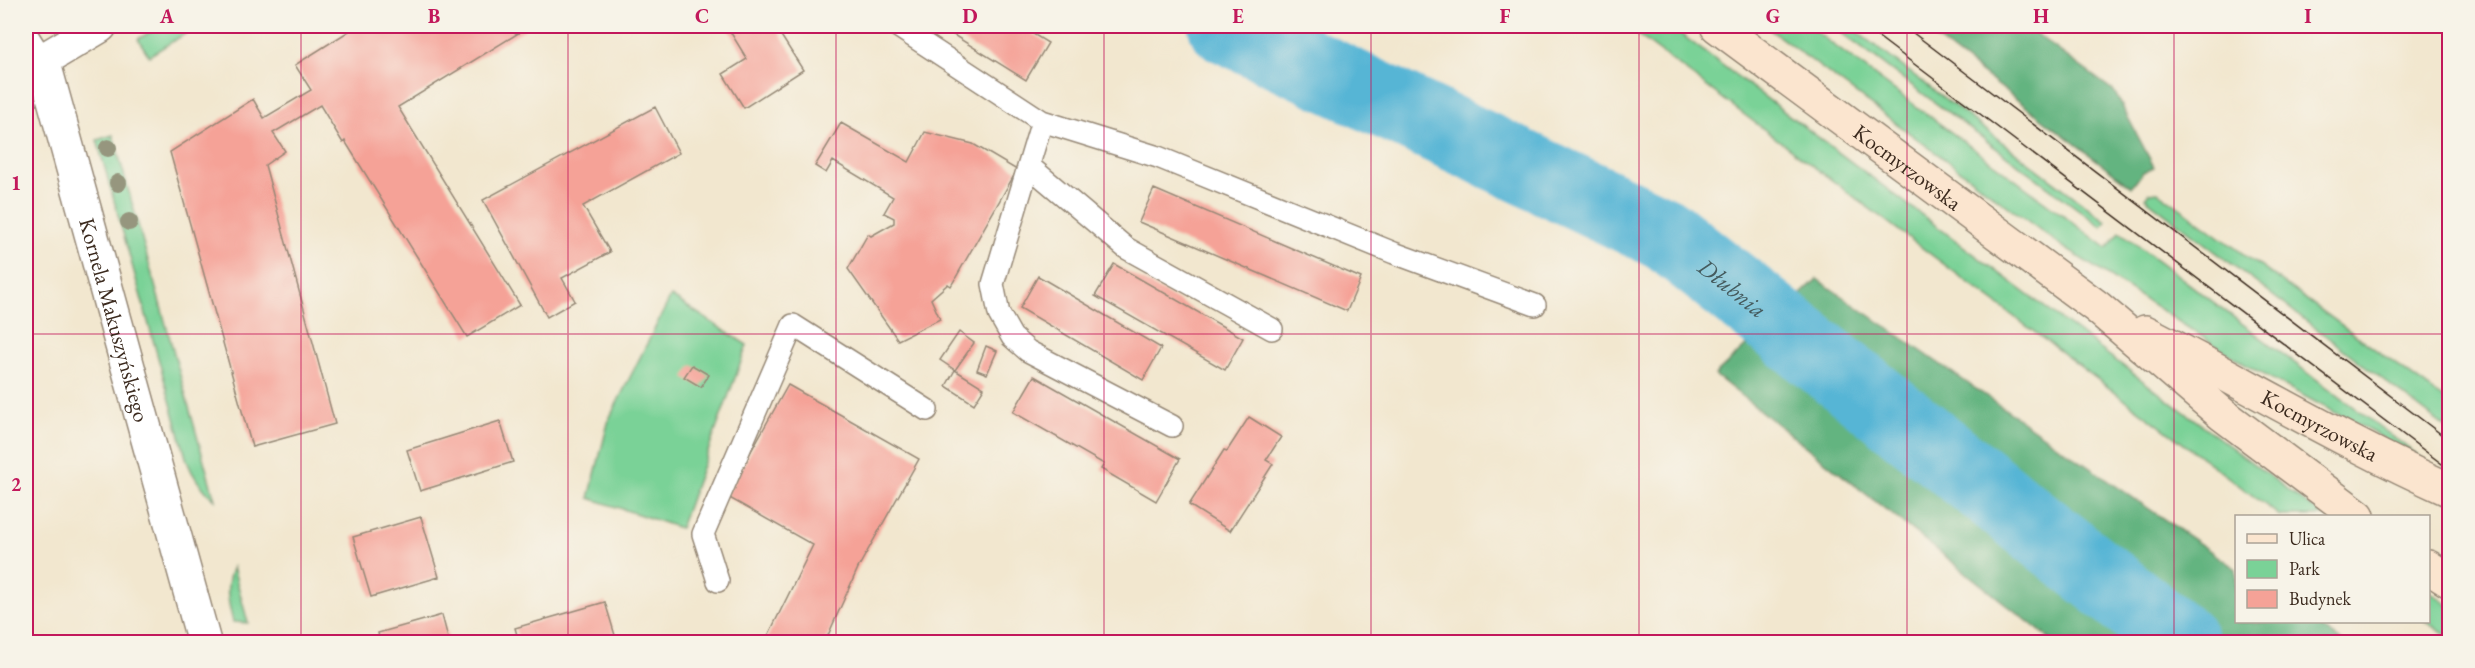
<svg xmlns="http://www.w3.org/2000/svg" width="2475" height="668" font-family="'EB Garamond',serif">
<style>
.green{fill:#7ad297;stroke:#5a7e5a;stroke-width:1.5}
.forest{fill:#63b480;stroke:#4f6f4f;stroke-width:1.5}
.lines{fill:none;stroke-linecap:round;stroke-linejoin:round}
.river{stroke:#57b5d5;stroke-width:74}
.building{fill:#f5a297}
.lane-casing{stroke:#968876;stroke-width:24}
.street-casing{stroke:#968876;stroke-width:36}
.secondary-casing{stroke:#968876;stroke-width:36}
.lane{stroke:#fff;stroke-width:21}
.street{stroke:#fff;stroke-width:33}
.secondary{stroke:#fbe5cf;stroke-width:33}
.tram{stroke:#3b2a1e;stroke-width:1.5}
.tree{fill:#96967e}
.grid{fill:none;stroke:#c2185b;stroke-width:1.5;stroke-opacity:0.55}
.labels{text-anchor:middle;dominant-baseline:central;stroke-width:4.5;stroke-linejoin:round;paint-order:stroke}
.street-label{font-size:22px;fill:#3b2a1e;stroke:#f7f3e8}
.water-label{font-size:24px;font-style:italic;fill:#455b5e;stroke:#f7f3e8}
.neatline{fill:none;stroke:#c2185b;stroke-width:2}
.grid-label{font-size:20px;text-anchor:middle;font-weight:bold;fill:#c2185b}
</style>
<rect width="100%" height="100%" fill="#f7f3e8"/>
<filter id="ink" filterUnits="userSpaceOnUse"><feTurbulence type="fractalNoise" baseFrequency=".0167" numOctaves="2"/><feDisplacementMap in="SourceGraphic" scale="12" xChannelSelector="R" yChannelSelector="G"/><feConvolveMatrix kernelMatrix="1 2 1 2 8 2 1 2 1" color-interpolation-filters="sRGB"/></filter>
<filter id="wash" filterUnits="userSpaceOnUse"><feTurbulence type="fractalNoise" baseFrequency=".008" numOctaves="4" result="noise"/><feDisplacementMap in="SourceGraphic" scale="24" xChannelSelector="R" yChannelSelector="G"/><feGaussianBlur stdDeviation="1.35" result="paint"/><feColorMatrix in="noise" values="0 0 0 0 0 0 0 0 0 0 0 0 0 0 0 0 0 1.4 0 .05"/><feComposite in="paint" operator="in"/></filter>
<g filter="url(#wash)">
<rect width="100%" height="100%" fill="#f2e7cf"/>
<!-- green -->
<path class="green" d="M160,26H198L149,56L138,39Z
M1626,26H1670L2323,516H2280Z
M1765,26H1808L2107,248L2120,232L2424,460L2246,365L2063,247Z
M1832,26H1849L2106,221L2102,227Z
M113,135L215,500C202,489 193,477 187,461L97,140Z
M2158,192L2449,403V430L2145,198L2149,193Z
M671,296L747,345L680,528L589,498L609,419Z
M233,567L248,623L233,622C228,602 224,586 233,567Z
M2429,591L2449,606V637L2426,622H2428Z"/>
<!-- forest -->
<path class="forest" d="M1920,26H2025L2114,91L2154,167L2143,172L2132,187Z
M1817,279L2236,569V622H2313L2343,642H2054L1715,375Z"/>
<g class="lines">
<!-- river -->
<path class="river" id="s1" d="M1225,26L1665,234L2182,642"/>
</g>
<g id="blocks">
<!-- building -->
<path class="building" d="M357,26H530L398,107L520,305L467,337L345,141L343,143L320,105L273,133L285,151L265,165L335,424L252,447L170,152L253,99L264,118L311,90L295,65Z
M732,26H775L803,70L744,108L723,74L747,59L728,28Z
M939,26H1027L1025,29L1048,43L1026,80Z
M655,107L679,153L583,206L610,252L562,278L575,301L547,317L483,200Z
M841,123L909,162L925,132L973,144L1017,170L951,286L948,284L931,299L940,319L898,340L848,269L868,234L871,236L894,223V218L884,213L893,197L833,161L826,173L815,166Z
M1154,189L1361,278L1347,311L1139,222Z
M1114,264L1243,338L1225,370L1095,296Z
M1038,276L1161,348L1143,380L1020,308Z
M959,332L974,343L955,370L940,360Z
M986,346L997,351L987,374L977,370Z
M692,365L709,375L701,387L684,377Z
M955,370L984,388L974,404L946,386Z
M1034,376L1180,459L1156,501L1101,469L1104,464L1013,412Z
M788,385L919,459L858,568L825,642H765L813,545L726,496Z
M1249,417L1281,437L1266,460L1273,464L1230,531L1189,505L1224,450L1227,451Z
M500,421L513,462L420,491L407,450Z
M421,517L439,577L371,597L353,537Z
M605,602L617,642H519L515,628Z
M442,615L449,642H380L378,633Z"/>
</g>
</g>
<g filter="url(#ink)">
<use href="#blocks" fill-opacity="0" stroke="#968876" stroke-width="1.5"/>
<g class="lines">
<defs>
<path id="lane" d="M897,26L1042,121L993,284L999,314L1012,337L1028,351L1172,426
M26,33L43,60L26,67
M1042,121L1158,157L1394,253L1535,305
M1029,166L1126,248L1272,329
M718,581L703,534L793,325L927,410"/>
<g id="street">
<path id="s2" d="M100,26L43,60L204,642"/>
</g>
<g id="secondary">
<path id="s3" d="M1717,26L2097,307L2222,414L2358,516"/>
<path id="s4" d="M2145,332C2247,384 2345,443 2450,490"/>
<path d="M2428,567L2450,581"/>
</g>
</defs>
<!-- lane casing -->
<use href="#lane" class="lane-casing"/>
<!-- street casing -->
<use href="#street" class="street-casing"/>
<!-- secondary casing -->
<use href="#secondary" class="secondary-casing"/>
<!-- lane -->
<use href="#lane" class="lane"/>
<!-- street -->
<use href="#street" class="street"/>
<!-- secondary -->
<use href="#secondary" class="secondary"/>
<!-- tram -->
<path class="tram" d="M1864,26L2450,470
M1904,26L2450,441"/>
</g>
<!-- trees -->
<g class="tree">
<circle cx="108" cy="148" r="9"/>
<circle cx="118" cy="183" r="9"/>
<circle cx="129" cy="222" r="9"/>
</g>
</g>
<!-- grid -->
<path class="grid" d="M301,26V642M568,26V642M836,26V642M1104,26V642M1371,26V642M1639,26V642M1907,26V642M2174,26V642M26,334H2450"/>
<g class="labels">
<!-- street labels -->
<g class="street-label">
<text stroke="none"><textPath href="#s3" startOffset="237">Kocmyrzowska</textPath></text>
<text stroke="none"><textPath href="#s2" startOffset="336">Kornela Makuszyńskiego</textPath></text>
<text stroke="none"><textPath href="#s4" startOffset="198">Kocmyrzowska</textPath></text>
</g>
<!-- water labels -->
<g class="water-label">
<text stroke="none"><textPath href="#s1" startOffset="573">Dłubnia</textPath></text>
</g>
</g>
<!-- margin -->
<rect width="2475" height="668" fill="none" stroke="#f7f3e8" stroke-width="66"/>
<!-- legend -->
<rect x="2235" y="515" width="195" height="108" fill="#f7f3e8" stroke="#aca397" stroke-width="1.5"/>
<rect x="2247" y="534" width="30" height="9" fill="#fbe5cf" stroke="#aca397" stroke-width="1.5"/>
<text x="2289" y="545" font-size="18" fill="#3b2a1e">Ulica</text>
<rect x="2247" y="560" width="30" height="18" fill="#7ad297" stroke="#aca397" stroke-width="1.5"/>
<text x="2289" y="575" font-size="18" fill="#3b2a1e">Park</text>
<rect x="2247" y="590" width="30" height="18" fill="#f5a297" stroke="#aca397" stroke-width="1.5"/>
<text x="2289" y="605" font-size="18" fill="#3b2a1e">Budynek</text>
<rect x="33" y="33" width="2409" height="602" class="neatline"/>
<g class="grid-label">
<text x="167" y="23">A</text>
<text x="434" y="23">B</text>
<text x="702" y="23">C</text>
<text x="970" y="23">D</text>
<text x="1238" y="23">E</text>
<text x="1505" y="23">F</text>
<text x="1773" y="23">G</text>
<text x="2041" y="23">H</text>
<text x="2308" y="23">I</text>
<text x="16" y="190">1</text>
<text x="16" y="491">2</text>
</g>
</svg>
